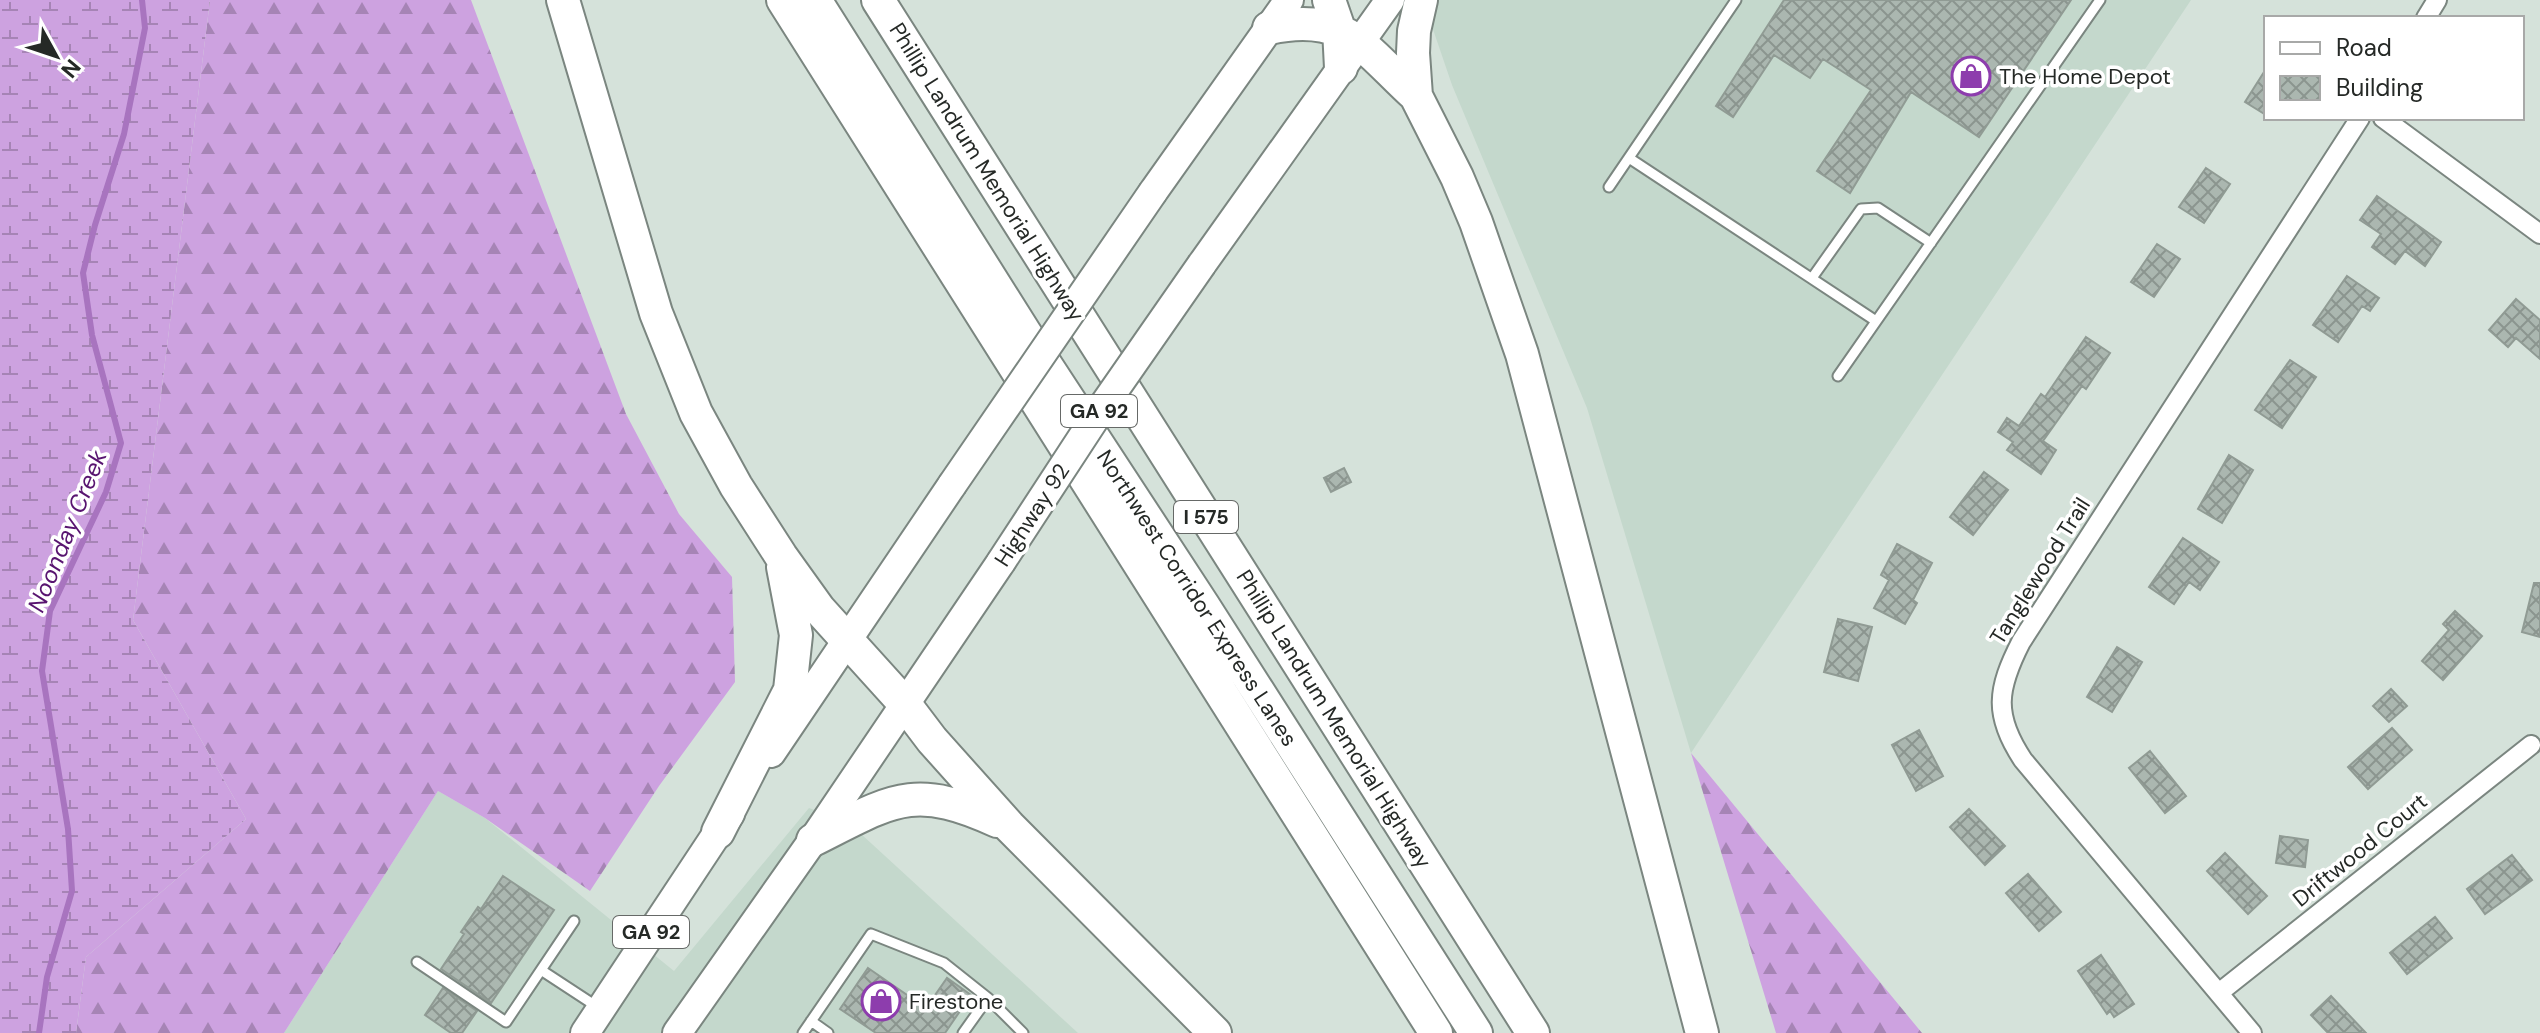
<svg xmlns="http://www.w3.org/2000/svg" width="2540" height="1033" font-family="'DM Sans',sans-serif">
<style>
.built{fill:#c4d8cc}
.forest{fill:url(#forest-firs)}
.wetland{fill:url(#wetland-marsh)}
.lines{fill:none;stroke-linecap:round;stroke-linejoin:round}
.stream{stroke:#a874bf;stroke-width:6}
.building{fill:url(#building-cross-hatch);stroke:#909b94;stroke-width:2}
.lane-casing{stroke:#7b8680;stroke-width:13}
.street-casing{stroke:#7b8680;stroke-width:22}
.primary-casing{stroke:#7b8680;stroke-width:32}
.highway-casing{stroke:#7b8680;stroke-width:36}
.lane{stroke:#fff;stroke-width:9}
.street{stroke:#fff;stroke-width:18}
.primary{stroke:#fff;stroke-width:28}
.highway{stroke:#fff;stroke-width:32}
.primary-bridge-casing{stroke:#7b8680;stroke-width:32;stroke-linecap:butt}
.primary-bridge{stroke:#fff;stroke-width:28}
.labels{text-anchor:middle;dominant-baseline:central;stroke-width:7;stroke-linejoin:round;paint-order:stroke}
.shield{fill:#fff;stroke:#666967;stroke-width:2}
.shield-label{font-size:20px;font-weight:bold;fill:#252926}
.poi-label{font-size:22px;fill:#252926;stroke:#fff;text-anchor:start}
.street-label{font-size:22px;fill:#252926;stroke:#fff}
.water-label{font-size:24px;font-style:italic;fill:#581470;stroke:#fff}
</style>
<defs>
<pattern id="forest-firs" width="22" height="20" patternUnits="userSpaceOnUse" patternTransform="scale(2)"><rect width="22" height="20" fill="#cda2e0"/><path d="M5 1l3.5 6h-7zM16 11l3.5 6h-7z" fill="#a684b5"/></pattern>
<pattern id="wetland-marsh" width="20" height="14" patternUnits="userSpaceOnUse" patternTransform="scale(2)"><rect width="20" height="14" fill="#cda2e0"/><path d="M1 5h8M5 5V1M11 12h8M15 12V8" fill="none" stroke="#a684b5"/></pattern>
<pattern id="building-cross-hatch" width="8" height="8" patternUnits="userSpaceOnUse" patternTransform="scale(2)"><rect width="8" height="8" fill="#abb7b0"/><path d="M0 0l8 8M0 8l8-8" fill="none" stroke="#8b958f"/></pattern>
</defs>
<rect width="100%" height="100%" fill="#d5e2da"/>
<!-- built -->
<path class="built" d="M1423,0H2191L1691,753L1587,408L1452,85Z
M438,791L485,818L674,971L809,808L848,822L1078,1033H284Z"/>
<!-- forest -->
<path class="forest" d="M210,0H471L626,414L679,514L732,577L735,682L659,786L590,891L485,818L438,791L284,1033H76L86,957L246,819L133,620Z
M1691,753L1922,1033H1776Z"/>
<!-- wetland -->
<path class="wetland" d="M0,0H210L133,620L246,819L86,957L76,1033H0Z"/>
<g class="lines">
<!-- stream -->
<path class="stream" d="M39,1033L47,977L72,891L68,829L42,671L50,611L106,492L121,443L92,335L83,273L95,225L124,134L145,28L142,0"/>
</g>
<!-- building -->
<path class="building" d="M1784,0H2071L1979,137L1911,92L1850,193L1817,171L1871,90L1823,59L1810,78L1774,55L1733,117L1716,106Z
M2266,69V115L2245,102Z
M2206,168L2230,184L2204,223L2179,207Z
M2377,196L2441,242L2425,266L2405,251L2395,264L2372,247L2381,234L2360,220Z
M2157,244L2180,259L2154,297L2131,282Z
M2347,276L2379,298L2370,311L2362,306L2338,342L2313,325Z
M2516,299L2540,320V359L2516,338L2508,347L2489,330Z
M2086,337L2110,353L2086,389L2082,386L2043,441L2056,450L2041,474L2007,450L2013,442L1998,432L2007,418L2019,426L2041,394L2045,397Z
M2290,360L2316,377L2282,428L2255,410Z
M2229,455L2253,470L2222,523L2198,509Z
M1344,468L1351,482L1331,492L1324,478Z
M1984,472L2008,490L1973,535L1950,517Z
M2183,538L2219,562L2200,590L2189,582L2174,604L2149,587Z
M1897,544L1932,563L1913,600L1917,603L1905,624L1874,608L1889,580L1881,575Z
M2534,583H2540V637L2522,632Z
M2455,611L2482,636L2443,680L2422,661L2449,630L2443,624Z
M1838,619L1872,627L1858,681L1824,672Z
M2117,647L2142,662L2112,712L2087,697Z
M2391,689L2407,706L2389,722L2373,706Z
M2392,728L2412,750L2368,789L2348,767Z
M1919,730L1943,776L1916,791L1892,745Z
M2150,751L2186,796L2165,813L2129,768Z
M1969,809L2005,846L1985,865L1950,827Z
M2280,836L2308,840L2305,867L2276,863Z
M2225,853L2267,896L2248,914L2207,871Z
M2512,855L2532,880L2485,914L2467,889Z
M2028,874L2061,912L2039,931L2006,893Z
M503,876L554,910L491,1003L441,969L464,934L461,932L478,907L481,909Z
M2435,917L2452,938L2407,974L2390,953Z
M2101,955L2134,1004L2114,1017L2110,1011L2107,1014L2078,971Z
M868,968L926,1008L947,978L971,995L945,1033H876L840,1009Z
M443,988L477,1011L462,1033H451L425,1015Z
M2331,996L2366,1033H2328L2311,1015Z"/>
<g class="lines">
<defs>
<path id="lane" d="M1629,158L1876,321
M1609,187L1736,0
M1812,278L1861,209L1878,208L1931,243
M1838,376L2100,0
M417,962L506,1022L574,921
M541,970L599,1008
M811,1021L828,1033
M803,1033L871,934L944,963L988,998L1023,1033
M963,1033L988,998"/>
<path id="street" d="M2426,18L2437,0
M2383,118L2540,234
M2220,992L2531,745
M2252,1033L2023,760C1993,715 1997,689 2021,642L2360,118"/>
<path id="primary" d="M1153,192L1289,0
M1202,264L1390,0
M771,753L952,485
M585,1033L730,814
M677,1033L813,840L1001,562"/>
<path id="highway" d="M563,0L656,313L696,413L736,486L781,556L819,609L904,703L932,740L1009,826L1215,1033
M783,0L1436,1033
M815,0L1025,333L1203,605L1476,1033
M878,0L1533,1033
M1329,0L1339,29L1341,68
M1421,0L1414,31L1413,53L1416,96L1457,177L1476,222L1522,354L1702,1033
M1269,28C1347,11 1364,49 1416,96
M718,832L790,690L796,635L783,567
M813,840C891,801 912,782 997,821"/>
</defs>
<!-- lane casing -->
<use href="#lane" class="lane-casing"/>
<!-- street casing -->
<use href="#street" class="street-casing"/>
<!-- primary casing -->
<use href="#primary" class="primary-casing"/>
<!-- highway casing -->
<use href="#highway" class="highway-casing"/>
<!-- lane -->
<use href="#lane" class="lane"/>
<!-- street -->
<use href="#street" class="street"/>
<!-- primary -->
<use href="#primary" class="primary"/>
<!-- highway -->
<use href="#highway" class="highway"/>
<defs>
<path id="primary-bridge" d="M952,485L1153,192
M1001,562L1099,412L1202,264"/>
</defs>
<!-- primary-bridge casing -->
<use href="#primary-bridge" class="primary-bridge-casing"/>
<!-- primary-bridge -->
<use href="#primary-bridge" class="primary-bridge"/>
</g>
<!-- icons -->
<defs>
<symbol id="shop-ring" viewBox="-11 -11 22 22"><circle r="9.5" fill="#fff" stroke="#8d3dad" stroke-width="1.5"/><path d="M-5-2.5h2.3a2.7 3.5 0 0 1 5.4 0H5L5.5 6h-11ZM-1.5-2.5h3a1.5 2.3 0 0 0-3 0Z" fill="#8d3dad"/></symbol>
</defs>
<g fill-rule="evenodd">
<use href="#shop-ring" x="1949" y="54" width="44" height="44"/>
<use href="#shop-ring" x="859" y="979" width="44" height="44"/>
</g>
<g class="labels">
<!-- shield labels -->
<g class="shield">
<rect x="1061" y="395" width="76" height="32" rx="6"/>
<rect x="1174" y="501" width="64" height="32" rx="6"/>
<rect x="613" y="916" width="76" height="32" rx="6"/>
</g>
<g class="shield-label">
<text x="1099" y="411">GA 92</text>
<text x="1206" y="517">I 575</text>
<text x="651" y="932">GA 92</text>
</g>
<!-- poi labels -->
<g class="poi-label">
<text x="1999" y="76">The Home Depot</text>
<text x="909" y="1001">Firestone</text>
</g>
<!-- street labels -->
<g class="street-label">
<text transform="translate(987 172) rotate(58)">Phillip Landrum Memorial Highway</text>
<text transform="translate(1032 515) rotate(-57)">Highway 92</text>
<text transform="translate(2040 571) rotate(-58)">Tanglewood Trail</text>
<text transform="translate(1197 598) rotate(57)">Northwest Corridor Express Lanes</text>
<text transform="translate(1334 719) rotate(58)">Phillip Landrum Memorial Highway</text>
<text transform="translate(2360 850) rotate(-39)">Driftwood Court</text>
</g>
<!-- water labels -->
<g class="water-label">
<text transform="translate(67 531) rotate(-68)">Noonday Creek</text>
</g>
</g>
<!-- legend -->
<rect x="2264" y="16" width="260" height="104" fill="#ffffff" stroke="#a8a9a8" stroke-width="2"/>
<rect x="2280" y="42" width="40" height="12" fill="#ffffff" stroke="#a8a9a8" stroke-width="2"/>
<text x="2336" y="56" font-size="24" fill="#252926">Road</text>
<rect x="2280" y="76" width="40" height="24" fill="url(#building-cross-hatch)" stroke="#a8a9a8" stroke-width="2"/>
<text x="2336" y="96" font-size="24" fill="#252926">Building</text>
<!-- north arrow -->
<g transform="translate(56 56) rotate(130)" stroke="#ffffff" stroke-width="6" paint-order="stroke">
<path d="M0-6L14 30L0 20L-14 30Z" fill="#252926"/>
<text y="-12" font-size="22" font-weight="bold" text-anchor="middle" fill="#252926">N</text>
</g>
</svg>
